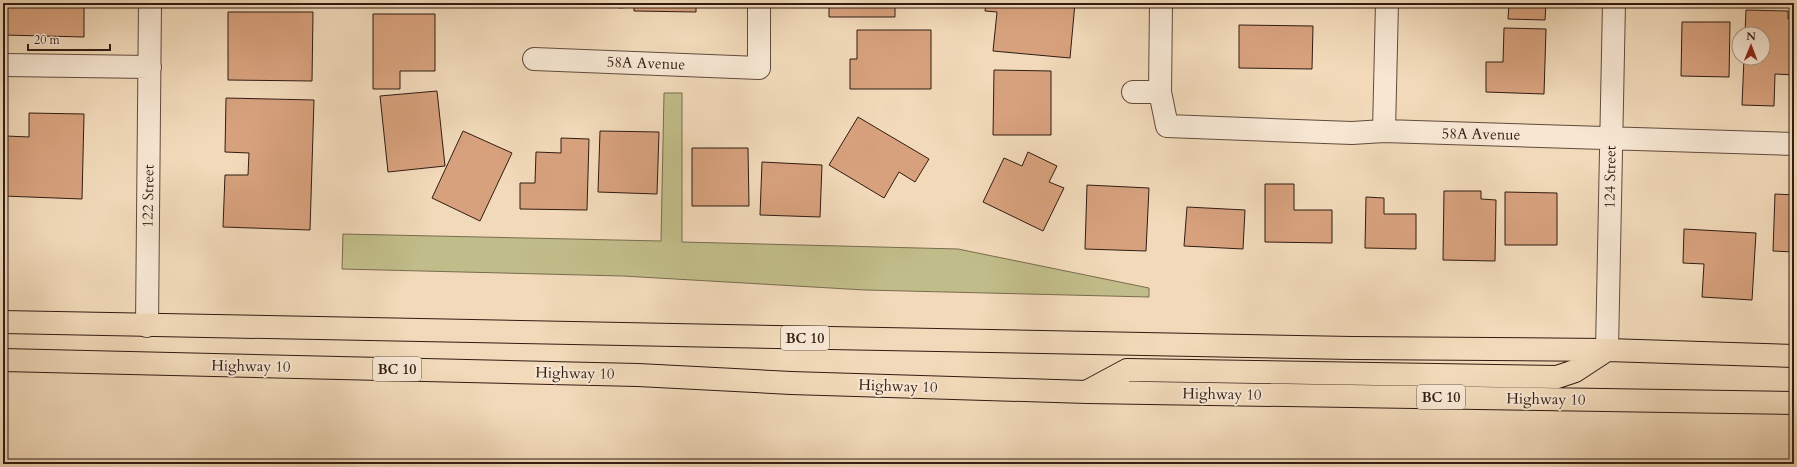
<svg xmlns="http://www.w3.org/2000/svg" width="1797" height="467" font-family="Cardo,serif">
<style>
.green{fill:#c1bd8a;stroke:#796c4e}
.building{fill:#d7a17d;stroke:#311c12}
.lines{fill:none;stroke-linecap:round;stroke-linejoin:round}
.minor-casing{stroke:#614b3c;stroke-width:24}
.highway-casing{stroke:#311c12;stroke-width:24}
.minor{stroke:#f6e6d2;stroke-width:22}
.highway{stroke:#f1d9b9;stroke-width:22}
.labels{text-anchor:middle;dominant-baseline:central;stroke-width:4;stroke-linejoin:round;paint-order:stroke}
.shield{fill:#f6e6d2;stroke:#6c594c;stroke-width:1}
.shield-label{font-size:14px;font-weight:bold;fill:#311c12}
.street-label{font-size:15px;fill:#311c12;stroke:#f6e6d2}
</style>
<rect width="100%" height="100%" fill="#f1d9b9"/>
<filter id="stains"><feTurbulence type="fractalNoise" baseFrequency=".005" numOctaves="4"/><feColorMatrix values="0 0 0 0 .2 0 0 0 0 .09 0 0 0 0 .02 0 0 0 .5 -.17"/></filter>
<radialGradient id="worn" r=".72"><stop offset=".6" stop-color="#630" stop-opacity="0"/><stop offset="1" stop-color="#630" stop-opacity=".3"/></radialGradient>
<!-- green -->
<path class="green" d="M664,93H682V242L958,249L1149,288V297L865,290L623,276L342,269L343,234L661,241Z"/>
<!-- building -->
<path class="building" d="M3,3H84V37L3,35Z
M619,3H696V12L634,11V7L619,8Z
M829,3H895V17H829Z
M986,3H1075L1070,58L993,51L997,12L985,11Z
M1509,3H1546L1545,20L1508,19Z
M1746,10L1788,11V19H1794V75L1775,74L1774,106L1742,105L1744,58H1763V34H1745Z
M228,12H313L312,81L228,80Z
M373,14H435V71H400V89H373Z
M1682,22H1730L1729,77L1681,76Z
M1239,25L1313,26L1312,69L1239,68Z
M1504,28L1546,29L1544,94L1486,92V62H1503Z
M857,30H931V89H850V59H857Z
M994,70L1051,71V135H993Z
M437,91L445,166L388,172L380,96Z
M226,98L314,100L310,230L223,227L225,175H248L249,153L225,152Z
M3,107H7L6,136L29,137V113L84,114L82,199L3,196Z
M858,117L929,159L915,182L899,172L884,198L829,165Z
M463,131L512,153L480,221L432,198Z
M600,131L659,132L657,194L598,192Z
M561,138L589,139L587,210L520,209V183H535L536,152L561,153Z
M692,148H748L749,206H692Z
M1028,152L1057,166L1049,182L1064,188L1043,231L983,202L1004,158L1022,166Z
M762,162L822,165L820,217L760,215Z
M1265,184H1294V210H1332V243L1265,242Z
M1087,185L1149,188L1146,251L1085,249Z
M1444,191H1481V199L1496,200L1495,261L1443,260Z
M1505,192L1557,193V245H1505Z
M1775,194L1794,195V252L1773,251Z
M1366,197L1384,198V214H1416V249L1365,248Z
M1187,207L1245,210L1243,249L1184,246Z
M1684,229L1756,233L1752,300L1702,297L1704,264L1683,263Z"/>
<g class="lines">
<defs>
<path id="minor" d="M1161,3L1160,92L1167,126L1352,133L1384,131L1794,144
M534,59L759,68V3
M3,65L150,67
M1133,92H1160
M1384,131L1387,3
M147,326L150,3
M1607,350L1614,3"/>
<path id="highway" d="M3,322L1352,348L1607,350L1794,356
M3,360L638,375L791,383L1087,392L1794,403
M1088,391L1127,370L1557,377L1575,371L1607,350"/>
</defs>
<!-- minor casing -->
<use href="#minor" class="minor-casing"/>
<!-- highway casing -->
<use href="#highway" class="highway-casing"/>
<!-- minor -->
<use href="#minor" class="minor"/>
<!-- highway -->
<use href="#highway" class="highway"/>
</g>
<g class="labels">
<!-- shield labels -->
<g class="shield">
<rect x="781" y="326" width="48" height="24" rx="3"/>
<rect x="373" y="357" width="48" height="24" rx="3"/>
<rect x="1417" y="385" width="48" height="24" rx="3"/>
</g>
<g class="shield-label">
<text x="805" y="338">BC 10</text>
<text x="397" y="369">BC 10</text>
<text x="1441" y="397">BC 10</text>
</g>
<!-- street labels -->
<g class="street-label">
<text transform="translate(646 63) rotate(2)">58A Avenue</text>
<text transform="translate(1481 134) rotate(1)">58A Avenue</text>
<text transform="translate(1610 177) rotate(-89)">124 Street</text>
<text transform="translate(148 196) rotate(-89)">122 Street</text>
<text transform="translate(251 366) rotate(1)">Highway 10</text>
<text transform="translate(575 373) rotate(1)">Highway 10</text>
<text transform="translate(898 386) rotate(2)">Highway 10</text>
<text transform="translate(1222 394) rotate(1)">Highway 10</text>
<text transform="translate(1546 399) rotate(1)">Highway 10</text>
</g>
</g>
<!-- margin -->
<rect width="1797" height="467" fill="none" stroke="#f1d9b9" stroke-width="16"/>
<rect x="4" y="4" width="1789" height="459" fill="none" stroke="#311c12" stroke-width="2"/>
<rect x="8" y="8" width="1781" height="451" fill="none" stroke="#311c12"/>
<!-- north arrow -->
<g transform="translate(1751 46) rotate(1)"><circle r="19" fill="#f6e6d2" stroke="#a79585"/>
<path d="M0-3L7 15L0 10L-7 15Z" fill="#8f2418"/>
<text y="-6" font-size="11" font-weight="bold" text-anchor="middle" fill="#311c12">N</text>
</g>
<!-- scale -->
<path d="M28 44v6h82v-6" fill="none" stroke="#311c12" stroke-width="2"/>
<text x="34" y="44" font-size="12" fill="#311c12" stroke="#f6e6d2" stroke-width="3" paint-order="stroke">20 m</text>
<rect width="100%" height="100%" filter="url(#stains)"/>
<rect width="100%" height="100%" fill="url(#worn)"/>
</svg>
